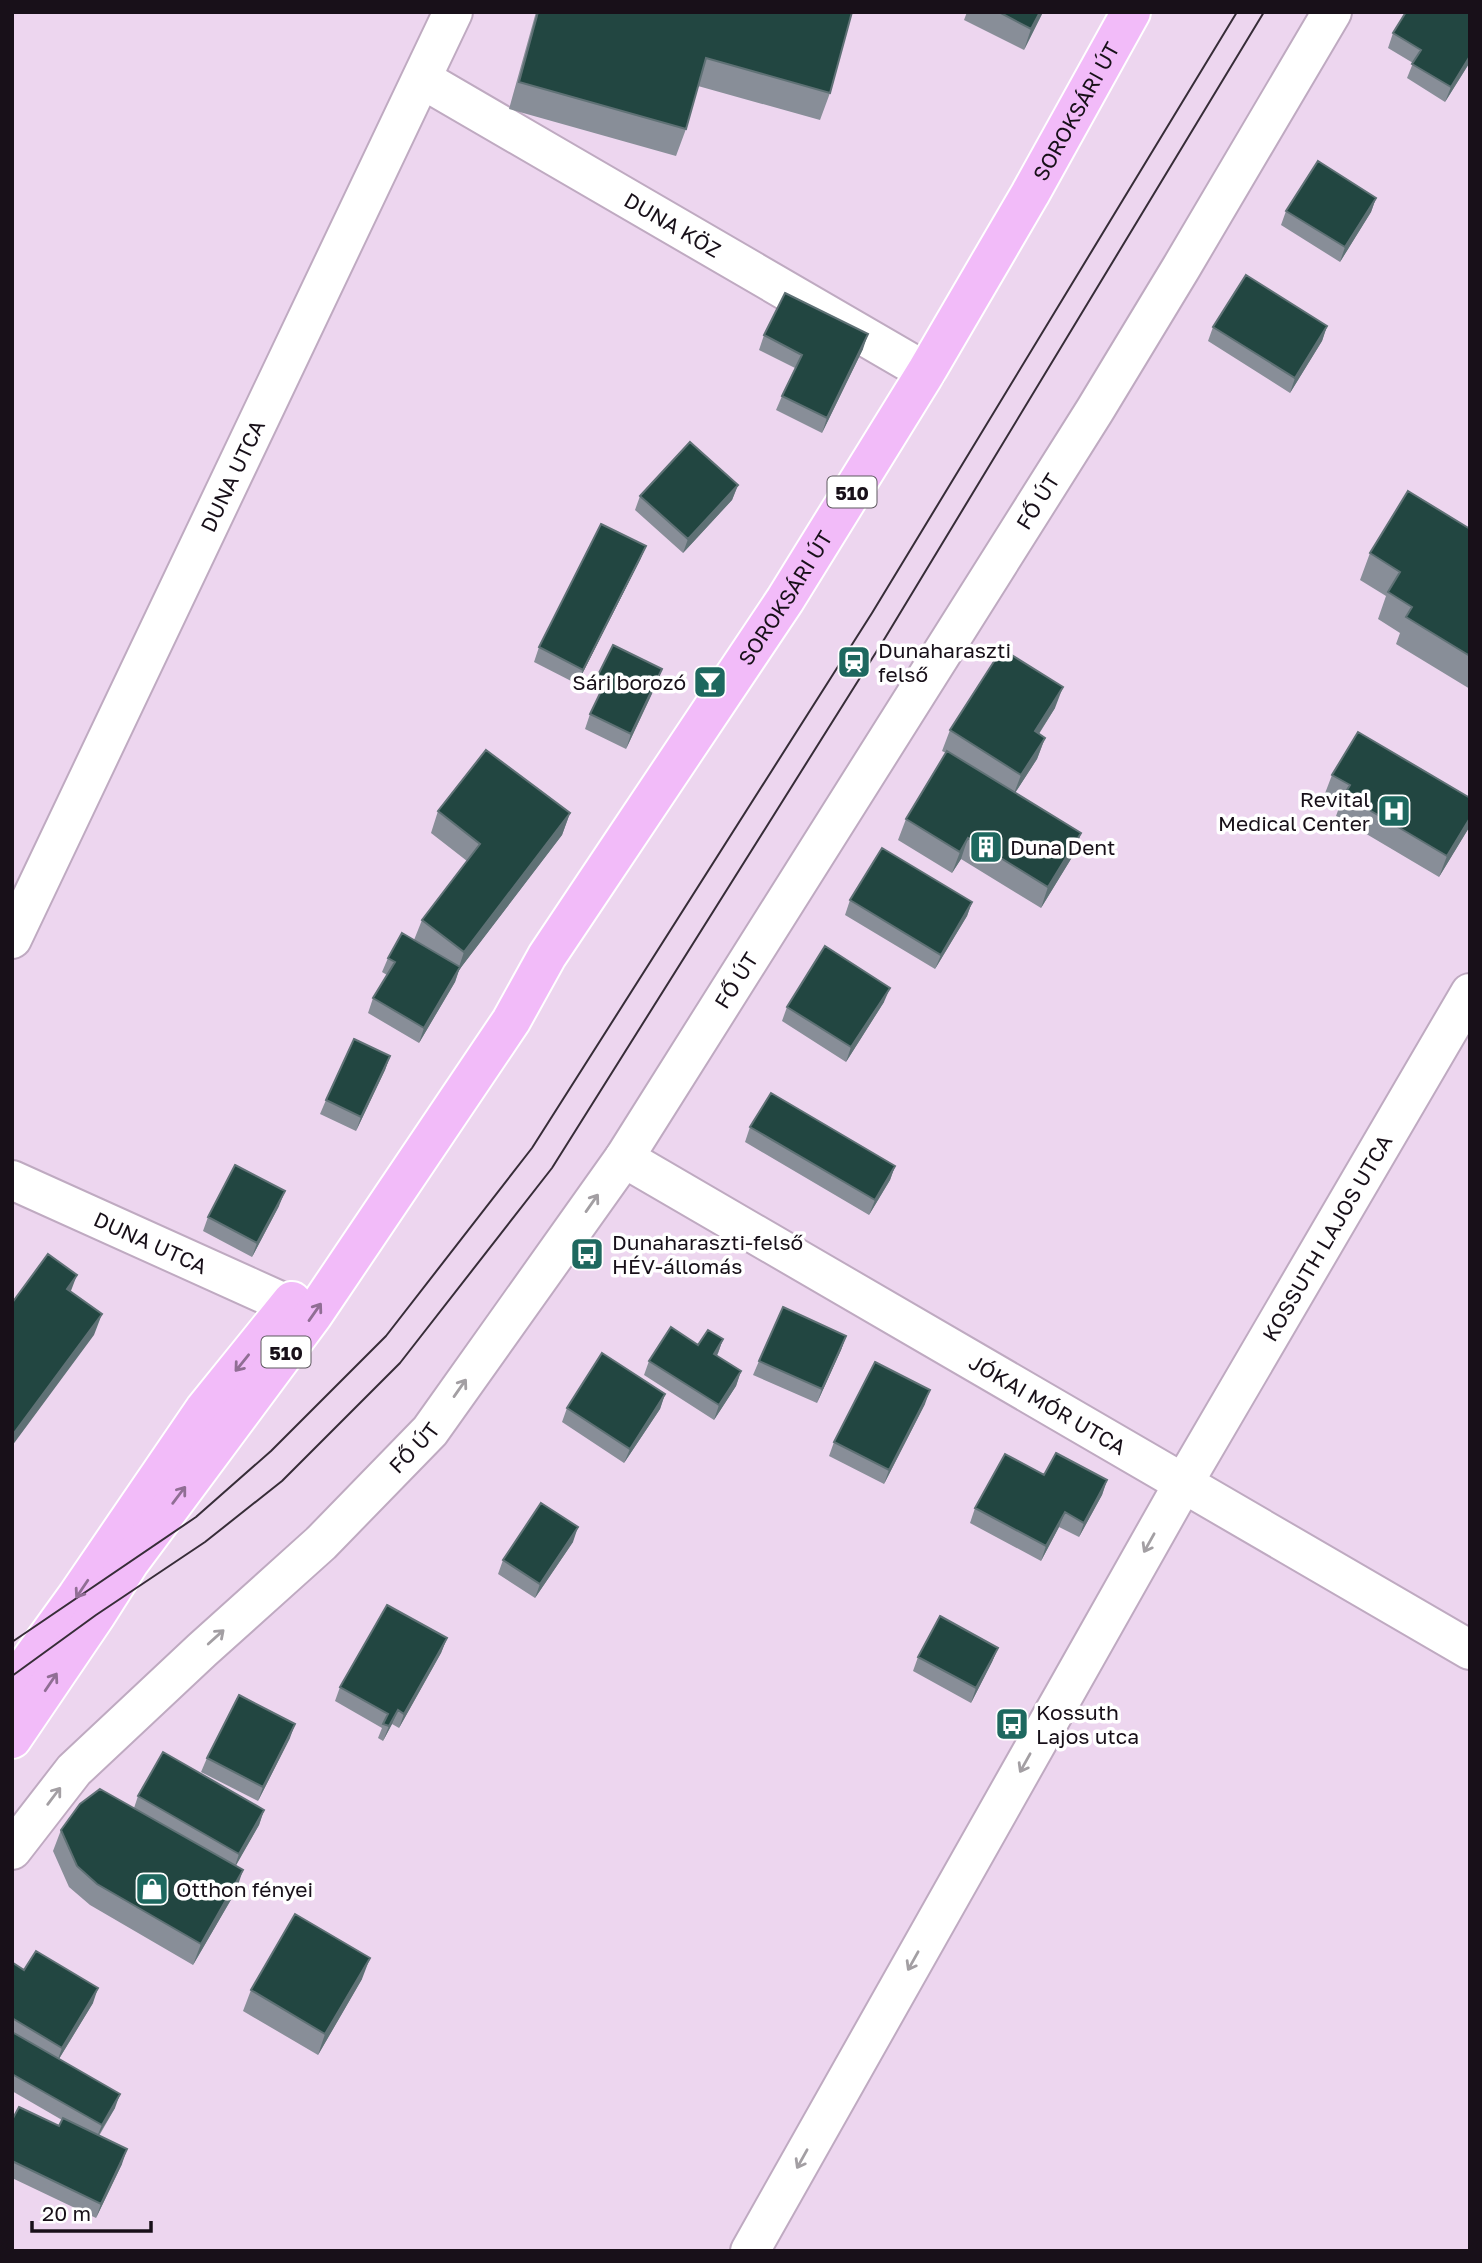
<svg xmlns="http://www.w3.org/2000/svg" width="1482" height="2263" font-family="'Golos Text',sans-serif">
<style>
.lines{fill:none;stroke-linecap:round;stroke-linejoin:round}
.street-casing{stroke:#bfaac1;stroke-width:42}
.primary-casing{stroke:#fff;stroke-width:42}
.street{stroke:#fff;stroke-width:38}
.primary{stroke:#f2bbf9;stroke-width:38}
.tram{stroke:#372d38;stroke-width:2}
.wall{fill:#888e98}
.shaded-wall{fill:#5f7175}
.building{fill:#224641;stroke:#5f7175;stroke-width:2}
.oneway{stroke:#a39fa3}
.oneway2{stroke:#906e94}
.labels{text-anchor:middle;dominant-baseline:central;stroke-width:7;stroke-linejoin:round;paint-order:stroke}
.shield{fill:#fff;stroke:#5d585e;stroke-width:2}
.shield-label{font-size:19px;font-weight:bold;fill:#181019}
.street-label{font-size:21px;fill:#181019;stroke:#fff}
.poi-label{font-size:21px;fill:#181019;stroke:#fff;text-anchor:start}
</style>
<rect width="100%" height="100%" fill="#edd6ef"/>
<g class="lines">
<defs>
<g id="street">
<path id="s1" d="M422,79L926,372"/>
<path id="s2" d="M12,939L453,12"/>
<path id="s3" d="M624,1158L1470,1650"/>
<path id="s4" d="M12,1180L289,1305"/>
<path id="s5" d="M12,1850L74,1770L202,1650L321,1543L430,1431L624,1158L1095,410L1181,268L1332,12"/>
<path id="s6" d="M750,2251L1183,1484L1470,993"/>
</g>
<g id="primary">
<path d="M12,1686L77,1596L204,1410L292,1301"/>
<path id="s7" d="M12,1739L96,1615L129,1563L313,1315L511,1021L547,956L785,600L926,372L1030,194L1131,12"/>
</g>
</defs>
<!-- street casing -->
<use href="#street" class="street-casing"/>
<!-- primary casing -->
<use href="#primary" class="primary-casing"/>
<!-- street -->
<use href="#street" class="street"/>
<!-- primary -->
<use href="#primary" class="primary"/>
<!-- tram -->
<path class="tram" d="M12,1642L196,1517L271,1451L386,1336L532,1148L872,613L1237,12
M12,1676L96,1615L205,1542L282,1481L400,1363L552,1168L885,638L1264,12"/>
</g>
<!-- wall -->
<path class="wall" d="M536,12H852L830,93L820,120L698,86L686,129L676,156L509,109Z
M967,12H1043L1024,50L964,20Z
M1470,12V62L1445,102L1407,78L1413,63L1388,48L1393,33Z
M1376,198L1371,212L1340,262L1281,225L1286,211Z
M1327,326L1322,341L1290,393L1208,341L1213,327Z
M764,335L863,349L822,433L776,410L782,396L795,368L759,350Z
M738,485L732,500L683,553L635,510L640,496Z
M1470,529V689L1396,644L1400,633L1378,619L1386,596L1360,580L1370,553Z
M646,546L640,560L577,684L534,662L539,647Z
M598,675L657,683L626,749L585,729L590,714L601,693L593,689Z
M1055,708L1039,734L1045,738L1037,759L1015,793L1074,854L1041,908L961,859L952,873L898,840L906,819L946,753L942,751L950,730Z
M1332,775L1470,798V826L1439,877L1336,816L1340,805L1324,796Z
M438,811L570,813L562,835L459,970L455,982L419,1043L368,1013L373,998L387,975L382,972L388,958L414,940L422,920L467,861L431,833Z
M850,900L972,902L967,916L935,969L845,915Z
M884,1002L846,1062L782,1021L787,1007Z
M390,1056L385,1070L356,1131L320,1114L326,1100Z
M750,1127L895,1166L890,1180L869,1215L745,1142Z
M279,1206L252,1257L203,1231L208,1217Z
M846,1336L841,1350L817,1403L753,1375L759,1361Z
M723,1339L717,1356L741,1371L736,1386L714,1420L644,1375L649,1361L698,1345Z
M665,1394L660,1409L624,1463L562,1422L567,1408Z
M925,1404L884,1484L829,1456L834,1442Z
M1044,1475L1107,1480L1102,1495L1079,1537L1059,1527L1041,1561L970,1523L975,1508Z
M573,1542L535,1598L498,1574L503,1560Z
M447,1638L441,1653L399,1728L392,1724L383,1741L378,1738L382,1728L335,1701L340,1687Z
M998,1648L992,1662L971,1703L913,1671L918,1657Z
M290,1738L258,1801L201,1772L207,1758Z
M138,1796L264,1810L259,1825L235,1866L236,1891L193,1965L90,1905L69,1887L53,1851L61,1830L134,1808Z
M12,1965L93,2003L59,2059L115,2108L99,2136L122,2164L96,2218L12,2178V2120L59,2126L62,2120L12,2091Z
M362,1979L318,2055L243,2011L251,1990Z"/>
<!-- shaded-wall -->
<path class="shaded-wall" d="M1040,12H1043L1024,50L1031,29Z
M1470,56V62L1445,102L1451,87Z
M1376,198L1371,212L1340,262L1345,247Z
M1327,326L1322,341L1290,393L1295,378Z
M868,334L863,349L822,433L827,418Z
M738,485L732,500L683,553L688,539Z
M646,546L640,560L577,684L583,670Z
M662,669L657,683L626,749L631,734Z
M1063,687L1055,708L1027,752L1035,731Z
M1045,738L1037,759L1013,796L1021,775Z
M570,813L562,835L459,970L455,982L419,1043L424,1028L457,973L464,952Z
M1470,818V826L1439,877L1447,856Z
M1081,833L1074,854L1041,908L1048,887Z
M968,838L961,859L952,873L960,852Z
M972,902L967,916L935,969L941,955Z
M890,988L884,1002L846,1062L851,1047Z
M390,1056L385,1070L356,1131L361,1117Z
M895,1166L890,1180L869,1215L875,1200Z
M285,1191L279,1206L252,1257L257,1243Z
M77,1275L69,1296L67,1289Z
M102,1314L94,1335L12,1446V1439L14,1433Z
M846,1336L841,1350L817,1403L822,1389Z
M723,1339L718,1353L709,1368L714,1354Z
M741,1371L736,1386L714,1420L719,1405Z
M930,1390L925,1404L884,1484L889,1470Z
M665,1394L660,1409L624,1463L630,1449Z
M1107,1480L1102,1495L1079,1537L1084,1523Z
M1065,1512L1059,1527L1041,1561L1046,1546Z
M578,1527L573,1542L535,1598L540,1584Z
M447,1638L441,1653L399,1728L404,1714Z
M998,1648L992,1662L971,1703L976,1688Z
M398,1710L392,1724L383,1741L389,1726Z
M295,1724L290,1738L258,1801L263,1787Z
M264,1810L259,1825L234,1869L239,1854Z
M243,1870L236,1891L193,1965L201,1944Z
M370,1958L362,1979L318,2055L325,2034Z
M98,1988L93,2003L57,2062L62,2048Z
M120,2094L115,2108L96,2139L102,2125Z
M127,2149L122,2164L96,2218L101,2204Z"/>
<!-- building -->
<path class="building" d="M538,12H852L830,93L706,58L686,129L519,82Z
M999,12H1040L1031,29Z
M1406,12H1470V56L1451,87L1412,64L1421,50L1393,33Z
M1318,161L1376,198L1345,247L1286,211Z
M1246,275L1327,326L1295,378L1213,327Z
M785,293L868,334L827,418L782,396L802,355L764,335Z
M690,442L738,485L688,539L640,496Z
M1408,491L1470,529V656L1406,617L1412,607L1388,592L1400,572L1370,553Z
M601,524L646,546L583,670L539,647Z
M613,645L662,669L631,734L590,714L607,679L598,675Z
M1002,649L1063,687L1035,731L1045,738L1021,775L950,730Z
M1358,732L1470,798V818L1447,856L1344,795L1350,785L1332,775Z
M486,750L570,813L464,952L422,920L480,844L438,811Z
M947,751L1081,833L1048,887L968,838L960,852L906,819Z
M882,848L972,902L941,955L850,900Z
M402,933L460,967L424,1028L373,998L395,962L388,958Z
M825,946L890,988L851,1047L787,1007Z
M354,1039L390,1056L361,1117L326,1100Z
M771,1093L895,1166L875,1200L750,1127Z
M235,1165L285,1191L257,1243L208,1217Z
M48,1254L77,1275L67,1289L102,1314L14,1433L12,1431V1303Z
M783,1307L846,1336L822,1389L759,1361Z
M671,1327L698,1345L708,1330L723,1339L714,1354L741,1371L719,1405L649,1361Z
M602,1353L665,1394L630,1449L567,1408Z
M875,1362L930,1390L889,1470L834,1442Z
M1056,1453L1107,1480L1084,1523L1065,1512L1046,1546L975,1508L1005,1454L1044,1475Z
M541,1503L578,1527L540,1584L503,1560Z
M387,1605L447,1638L404,1714L398,1710L389,1726L383,1724L388,1714L340,1687Z
M940,1616L998,1648L976,1688L918,1657Z
M239,1695L295,1724L263,1787L207,1758Z
M163,1752L264,1810L239,1854L138,1796Z
M100,1789L243,1870L201,1944L97,1884L77,1866L61,1830L80,1804Z
M295,1914L370,1958L325,2034L251,1990Z
M36,1951L98,1988L62,2048L12,2018V1965L13,1963L24,1970Z
M12,2032L120,2094L102,2125L12,2074Z
M19,2107L59,2126L63,2118L127,2149L101,2204L12,2161V2120Z"/>
<!-- one-way arrows -->
<defs><path id="oneway-shaft" d="M-6 0H5M1.5-3L5.5 0L1.5 3" fill="none" stroke-width="1.6" stroke-linecap="round" stroke-linejoin="round" transform="scale(1.75)"/></defs>
<g class="oneway">
<use href="#oneway-shaft" transform="translate(592 1203) rotate(-55)"/>
<use href="#oneway-shaft" transform="translate(460 1388) rotate(-55)"/>
<use href="#oneway-shaft" transform="translate(1149 1543) rotate(119)"/>
<use href="#oneway-shaft" transform="translate(216 1637) rotate(-42)"/>
<use href="#oneway-shaft" transform="translate(1025 1763) rotate(119)"/>
<use href="#oneway-shaft" transform="translate(54 1796) rotate(-53)"/>
<use href="#oneway-shaft" transform="translate(913 1961) rotate(119)"/>
<use href="#oneway-shaft" transform="translate(802 2159) rotate(119)"/>
</g>
<g class="oneway2">
<use href="#oneway-shaft" transform="translate(315 1312) rotate(-55)"/>
<use href="#oneway-shaft" transform="translate(242 1363) rotate(129)"/>
<use href="#oneway-shaft" transform="translate(179 1495) rotate(-53)"/>
<use href="#oneway-shaft" transform="translate(82 1589) rotate(124)"/>
<use href="#oneway-shaft" transform="translate(51 1682) rotate(-56)"/>
</g>
<!-- icons -->
<defs>
<symbol id="station-square" viewBox="-11 -11 22 22"><rect x="-9" y="-9" width="18" height="18" rx="4" fill="#1e685f" stroke="#fff"/><path d="M-3-6H3Q5-6 5-4V2Q5 4 3 4L4.5 6H3L1.5 4h-3L-3 6H-4.5L-3 4Q-5 4-5 2V-4Q-5-6-3-6ZM-3.5-4v3h7v-3ZM-3.5 1v1.5H-2V1ZM2 1v1.5H3.5V1Z" fill="#fff"/></symbol>
<symbol id="bar-square" viewBox="-11 -11 22 22"><rect x="-9" y="-9" width="18" height="18" rx="4" fill="#1e685f" stroke="#fff"/><path d="M-6-5H6L.8 .8V4.5H3.5V6h-7V4.5H-.8V.8Z" fill="#fff"/></symbol>
<symbol id="hospital-square" viewBox="-11 -11 22 22"><rect x="-9" y="-9" width="18" height="18" rx="4" fill="#1e685f" stroke="#fff"/><path d="M-5-5h3v3.5h4V-5h3V5h-3V1.5h-4V5h-3Z" fill="#fff"/></symbol>
<symbol id="building-square" viewBox="-11 -11 22 22"><rect x="-9" y="-9" width="18" height="18" rx="4" fill="#1e685f" stroke="#fff"/><path d="M-4-6H4V6H1V3H-1V6H-4ZM-2.5-4.3h1.7v1.8h-1.7ZM.8-4.3h1.7v1.8H.8ZM-2.5-1h1.7V.8h-1.7ZM.8-1h1.7V.8H.8Z" fill="#fff"/></symbol>
<symbol id="bus-square" viewBox="-11 -11 22 22"><rect x="-9" y="-9" width="18" height="18" rx="4" fill="#1e685f" stroke="#fff"/><path d="M-5-6H5V4H4V6H2V4H-2V6H-4V4H-5ZM-3.5-4V0h7V-4ZM-3.5 1.2v1.5H-2V1.2ZM2 1.2v1.5H3.5V1.2Z" fill="#fff"/></symbol>
<symbol id="shop-square" viewBox="-11 -11 22 22"><rect x="-9" y="-9" width="18" height="18" rx="4" fill="#1e685f" stroke="#fff"/><path d="M-5-2.5h2.3a2.7 3.5 0 0 1 5.4 0H5L5.5 6h-11ZM-1.5-2.5h3a1.5 2.3 0 0 0-3 0Z" fill="#fff"/></symbol>
</defs>
<g fill-rule="evenodd">
<use href="#station-square" x="835" y="643" width="38" height="38"/>
<use href="#bar-square" x="691" y="663" width="38" height="38"/>
<use href="#hospital-square" x="1375" y="792" width="38" height="38"/>
<use href="#building-square" x="967" y="828" width="38" height="38"/>
<use href="#bus-square" x="568" y="1235" width="38" height="38"/>
<use href="#bus-square" x="993" y="1705" width="38" height="38"/>
<use href="#shop-square" x="133" y="1870" width="38" height="38"/>
</g>
<g class="labels">
<!-- shield labels -->
<g class="shield">
<rect x="827.5" y="476.5" width="49" height="31" rx="5"/>
<rect x="261.5" y="1336.5" width="49" height="31" rx="5"/>
</g>
<g class="shield-label">
<text x="852" y="492">510</text>
<text x="286" y="1352">510</text>
</g>
<!-- street labels -->
<g class="street-label">
<text stroke="none"><textPath href="#s7" startOffset="1946">SOROKSÁRI ÚT</textPath></text>
<text stroke="none"><textPath href="#s1" startOffset="290">DUNA KÖZ</textPath></text>
<text stroke="none"><textPath href="#s2" startOffset="513">DUNA UTCA</textPath></text>
<text stroke="none"><textPath href="#s5" startOffset="1704">FŐ ÚT</textPath></text>
<text stroke="none"><textPath href="#s7" startOffset="1379">SOROKSÁRI ÚT</textPath></text>
<text stroke="none"><textPath href="#s5" startOffset="1138">FŐ ÚT</textPath></text>
<text stroke="none"><textPath href="#s6" startOffset="1166">KOSSUTH LAJOS UTCA</textPath></text>
<text stroke="none"><textPath href="#s4" startOffset="152">DUNA UTCA</textPath></text>
<text stroke="none"><textPath href="#s3" startOffset="490">JÓKAI MÓR UTCA</textPath></text>
<text stroke="none"><textPath href="#s5" startOffset="570">FŐ ÚT</textPath></text>
</g>
<!-- poi labels -->
<g class="poi-label">
<text x="878" y="650">Dunaharaszti<tspan x="878" dy="24">felső</tspan></text>
<text x="686" y="682" text-anchor="end">Sári borozó</text>
<text x="1370" y="799" text-anchor="end">Revital<tspan x="1370" dy="24">Medical Center</tspan></text>
<text x="1010" y="847">Duna Dent</text>
<text x="612" y="1242">Dunaharaszti-felső<tspan x="612" dy="24">HÉV-állomás</tspan></text>
<text x="1036" y="1712">Kossuth<tspan x="1036" dy="24">Lajos utca</tspan></text>
<text x="176" y="1889">Otthon fényei</text>
</g>
</g>
<!-- border -->
<rect width="1482" height="2263" fill="none" stroke="#181019" stroke-width="28"/>
<!-- scale -->
<path d="M32 2221v10h119v-10" fill="none" stroke="#181019" stroke-width="3.5"/>
<text x="42" y="2221" font-size="21" fill="#181019" stroke="#ffffff" stroke-width="5" paint-order="stroke">20 m</text>
</svg>
